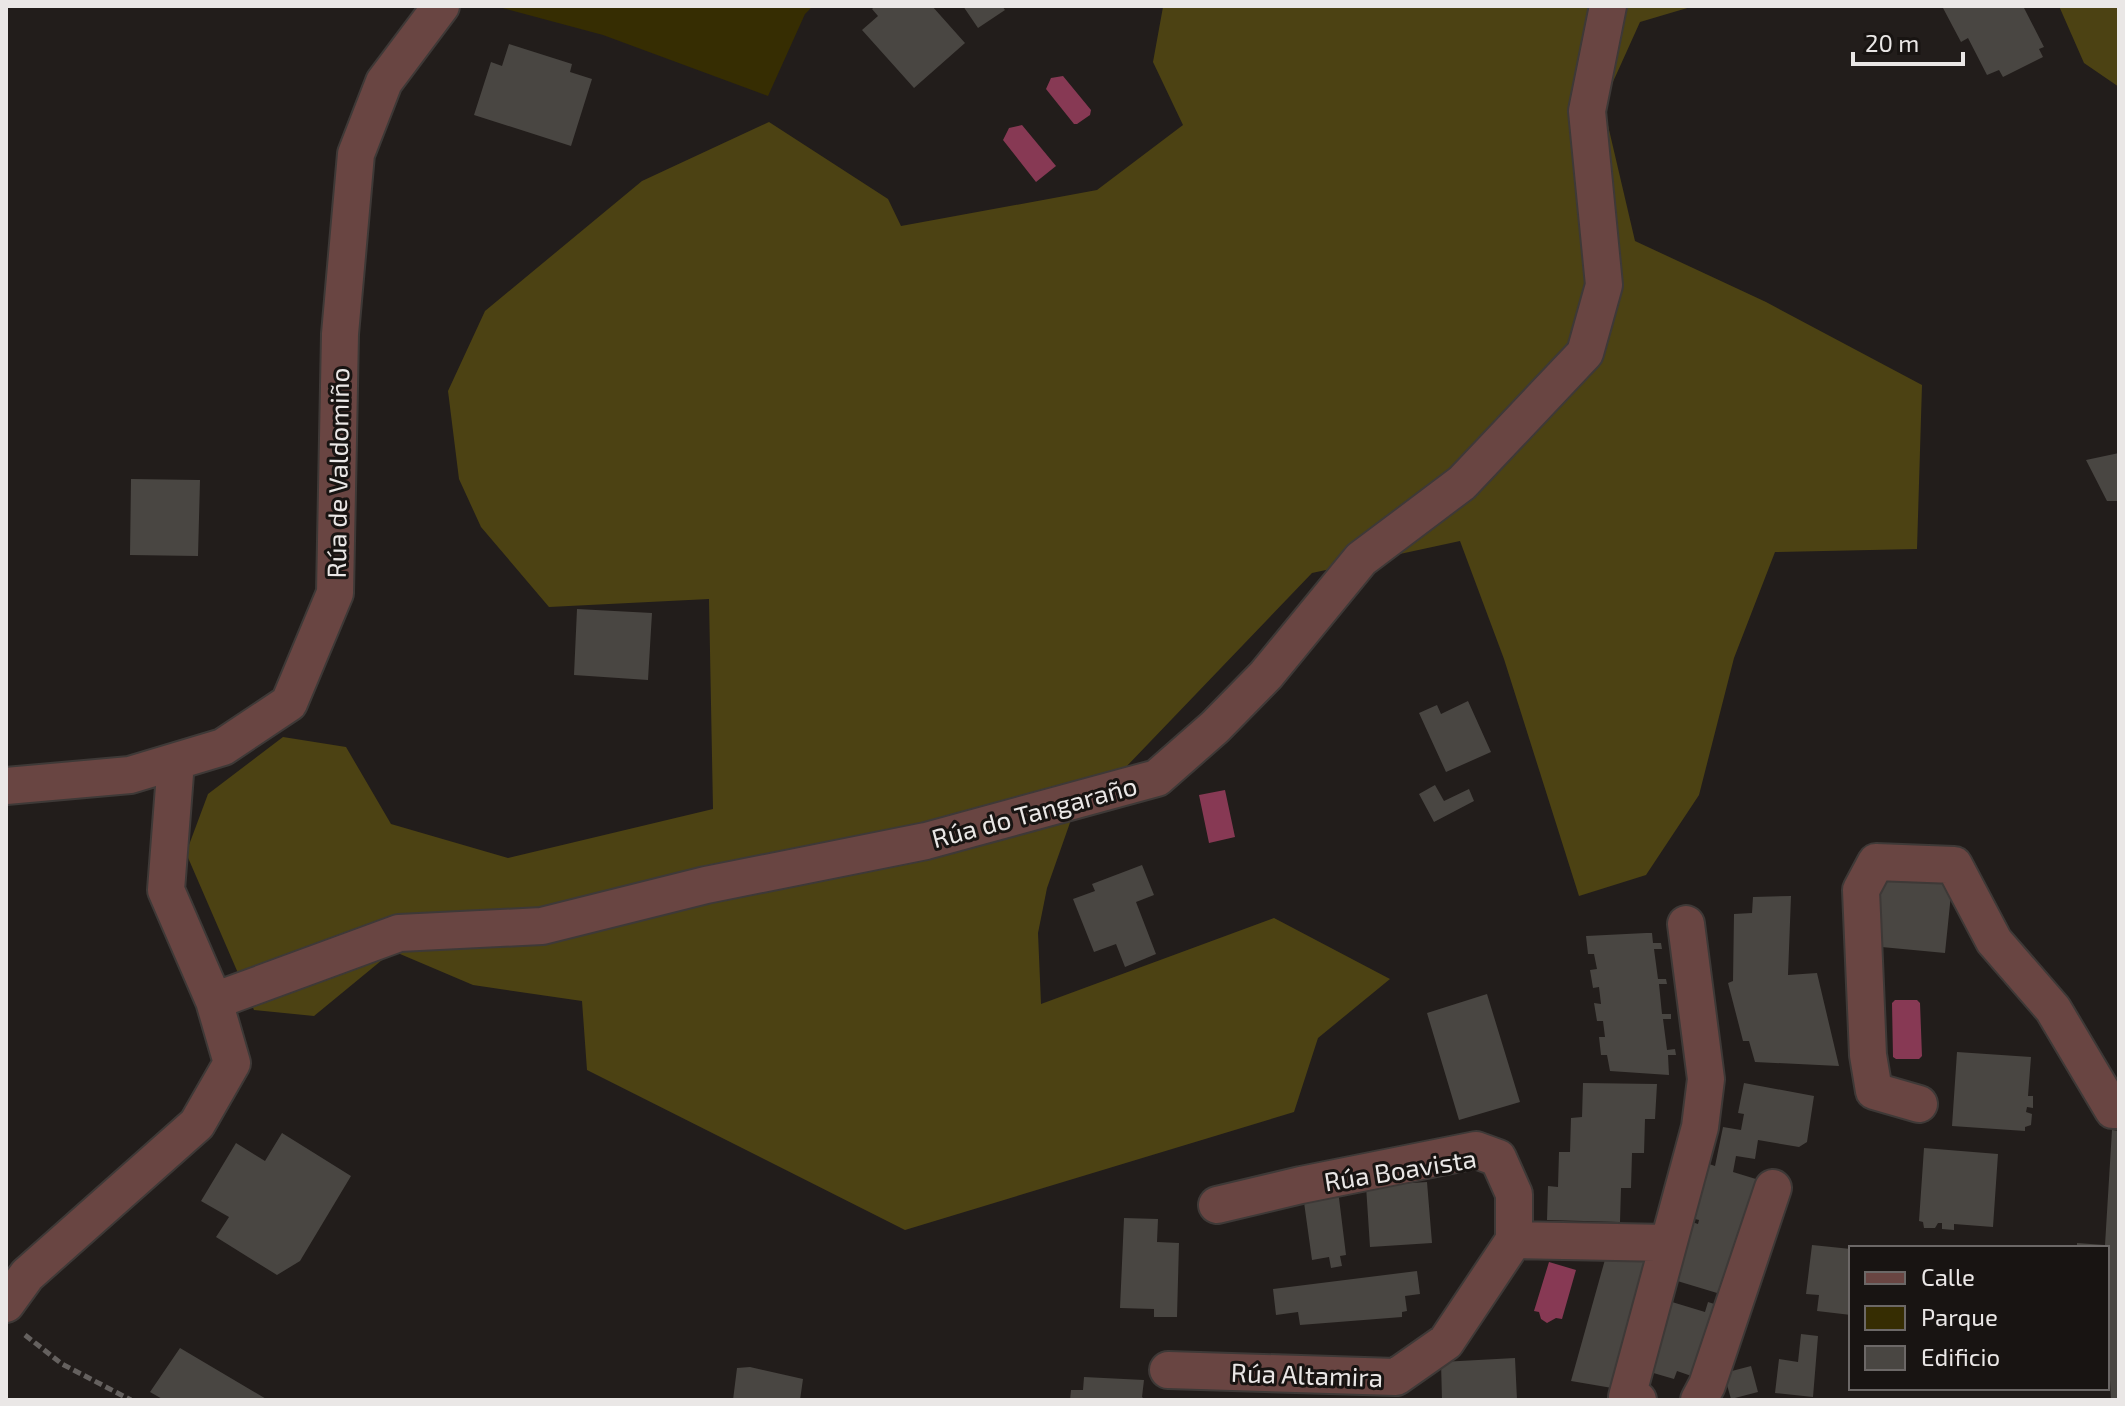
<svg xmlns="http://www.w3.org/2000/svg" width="2125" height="1406" font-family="'Exo 2',sans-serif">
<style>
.green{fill:#362d02}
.forest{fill:#4c4213}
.water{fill:#873954}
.building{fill:#494642}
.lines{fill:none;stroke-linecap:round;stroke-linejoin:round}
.minor-casing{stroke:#3e3937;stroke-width:40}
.path{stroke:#65615f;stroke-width:5;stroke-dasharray:8 4;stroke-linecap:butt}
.minor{stroke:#694542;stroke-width:36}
.labels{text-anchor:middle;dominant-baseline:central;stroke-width:6;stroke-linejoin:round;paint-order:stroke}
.street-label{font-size:26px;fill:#eae7e6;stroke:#181412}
</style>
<rect width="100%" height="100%" fill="#221d1b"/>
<!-- green -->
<path class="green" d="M495,6H813L805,14L768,96L603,35Z"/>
<!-- forest -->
<path class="forest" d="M1694,6L1640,22L1603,104L1635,241L1766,302L1922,385L1917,549L1775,552L1734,658L1699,795L1646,875L1579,896L1504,659L1460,541L1312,573L1125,768L1072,817L1047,888L1038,933L1041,1004L1274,918L1390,979L1318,1038L1294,1112L905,1230L587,1070L582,1001L473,985L393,951L314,1016L254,1010L186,853L208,794L283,737L346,747L391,824L508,858L713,809L709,599L549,607L481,527L459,479L448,391L485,311L642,181L769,122L888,199L901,226L1097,190L1183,125L1153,62L1163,7Z
M2059,6H2119V87L2084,63Z"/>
<!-- water -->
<path class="water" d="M1063,76L1091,110L1090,115L1077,124H1074L1046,89L1051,78Z
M1022,125L1056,166L1036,182L1003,140L1009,128Z
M1225,790L1235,837L1209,843L1199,795Z
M1895,1000H1917L1920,1003L1922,1056L1919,1059H1896L1893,1057L1892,1003Z
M1549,1262L1576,1270L1562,1319L1556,1318L1547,1323L1541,1319L1539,1312L1534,1311Z"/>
<!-- building -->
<path class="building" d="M875,6H932L965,43L914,88L862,30L878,16L872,9Z
M963,6H1002L1005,10L978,28Z
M1947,6H2023L2044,47L2039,49L2043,57L2003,77L1999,70L1987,75L1968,38L1961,42L1943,8Z
M509,44L572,64L570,72L592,79L571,146L474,115L491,62L502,66Z
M2119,453V501H2107L2086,460Z
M131,479L200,480L198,556L130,555Z
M577,609L652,613L648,680L574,675Z
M1468,701L1491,752L1446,772L1419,713L1437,705L1441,714Z
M1435,785L1444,801L1469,789L1474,801L1434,822L1419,794Z
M1142,865L1154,895L1136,902L1156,954L1125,967L1116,944L1094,952L1073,899L1095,891L1092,884Z
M1878,869L1953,875L1945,953L1871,946Z
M1791,896L1788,975L1817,973L1839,1066L1755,1062L1749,1041H1743L1728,983L1733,981L1734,914L1752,913L1753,897Z
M1646,933H1652L1653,943H1661L1662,949H1654L1658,979H1666L1667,984H1659L1662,1014H1671V1019H1663L1667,1050L1675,1049L1676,1055H1668L1669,1075L1610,1071L1607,1055H1601L1599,1037H1605L1603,1021H1597L1594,1003L1601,1004L1599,987L1593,988L1590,970L1597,969L1594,954H1588L1586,936Z
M1487,994L1520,1102L1459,1120L1427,1013Z
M1957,1052L2031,1057L2028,1096H2033V1108L2027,1107L2026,1112L2032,1114L2031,1125L2025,1127V1131L1952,1126Z
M1583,1083L1657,1084L1655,1119H1645L1644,1153H1632L1631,1188H1621L1620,1222L1547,1220L1548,1186L1558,1187L1559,1152H1570L1571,1118L1582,1117Z
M1744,1083L1814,1096L1807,1142L1799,1147L1758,1140L1755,1159L1736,1156L1733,1172L1769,1183L1727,1296L1674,1280L1692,1222L1698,1224L1699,1220L1691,1218L1709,1164L1715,1166L1723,1127L1741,1130L1744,1114L1738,1113Z
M2112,1130L2119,1131V1400H2111L2109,1361H2107V1248H2077V1243L2105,1245Z
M282,1133L351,1176L300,1261L277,1275L216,1237L229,1217L201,1201L236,1143L265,1161Z
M1924,1148L1998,1154L1993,1227L1954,1224V1230L1942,1229V1223H1938L1935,1228H1924L1923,1222L1919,1221Z
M1427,1182L1432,1243L1370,1247L1366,1186Z
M1338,1190L1346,1255L1340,1256L1342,1266L1331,1268L1329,1257L1312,1260L1303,1195Z
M1124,1218L1158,1219L1157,1242L1179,1243L1177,1317H1154V1309L1120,1308Z
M1812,1245L1851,1249V1315L1817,1311L1819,1295L1806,1294Z
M1606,1256L1656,1264L1618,1389L1571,1381Z
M1417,1271L1420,1294L1405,1296L1407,1311L1402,1312V1317L1300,1325L1298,1312L1276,1315L1273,1289Z
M1672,1302L1705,1312L1708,1302L1724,1307L1706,1381L1677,1371L1674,1379L1650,1372Z
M1801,1334L1818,1336L1813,1397L1775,1393L1779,1359L1798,1362Z
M180,1348L268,1400H164L150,1392Z
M1515,1358L1517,1400H1442L1441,1362Z
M1751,1366L1758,1392L1731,1399L1725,1378L1728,1372Z
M750,1367L803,1379L800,1400H733L737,1368Z
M1084,1377L1144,1380L1142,1397L1145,1400H1070L1071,1390H1083Z"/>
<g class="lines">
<defs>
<path id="minor" d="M6,786L130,775L223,747L289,703L335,593L340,334L356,154L384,82L441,6
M214,1001L399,933L542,926L706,885L926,841L1157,778L1215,727L1266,675L1361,559L1462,483L1585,353L1604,285L1587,111L1608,6
M1919,1104L1874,1091L1868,1055L1861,890L1876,862L1954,865L1994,941L2053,1009L2113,1110H2119
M1217,1205L1301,1185L1476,1150L1498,1158L1514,1194V1240
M6,1304L27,1275L197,1124L232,1063L214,1001L166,890L176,761
M1168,1370L1396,1377L1446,1342L1514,1240L1668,1243
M1638,1400L1627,1397L1700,1127L1706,1079L1686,924
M1699,1400L1707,1385L1773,1188"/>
</defs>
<!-- minor casing -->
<use href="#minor" class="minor-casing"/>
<!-- path -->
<path class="path" d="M25,1335L62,1364L131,1400"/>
<!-- minor -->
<use href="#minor" class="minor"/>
</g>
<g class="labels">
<!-- street labels -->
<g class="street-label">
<text transform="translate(337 473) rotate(-89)">Rúa de Valdomiño</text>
<text transform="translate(1034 811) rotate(-15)">Rúa do Tangaraño</text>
<text transform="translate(1400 1169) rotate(-9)">Rúa Boavista</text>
<text transform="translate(1307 1374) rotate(2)">Rúa Altamira</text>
</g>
</g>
<!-- border -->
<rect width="2125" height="1406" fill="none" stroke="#eae7e6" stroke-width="16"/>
<!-- legend -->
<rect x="1849" y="1246" width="260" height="144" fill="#181412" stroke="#6c6867" stroke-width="2"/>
<rect x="1865" y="1272" width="40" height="12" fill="#694542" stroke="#6c6867" stroke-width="2"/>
<text x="1921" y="1286" font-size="24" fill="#eae7e6">Calle</text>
<rect x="1865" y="1306" width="40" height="24" fill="#362d02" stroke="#6c6867" stroke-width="2"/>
<text x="1921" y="1326" font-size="24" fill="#eae7e6">Parque</text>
<rect x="1865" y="1346" width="40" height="24" fill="#494642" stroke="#6c6867" stroke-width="2"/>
<text x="1921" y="1366" font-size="24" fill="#eae7e6">Edificio</text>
<!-- scale -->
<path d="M1853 52v12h110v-12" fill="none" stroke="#eae7e6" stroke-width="4"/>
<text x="1865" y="52" font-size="24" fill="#eae7e6" stroke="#181412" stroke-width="6" paint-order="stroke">20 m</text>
</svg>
